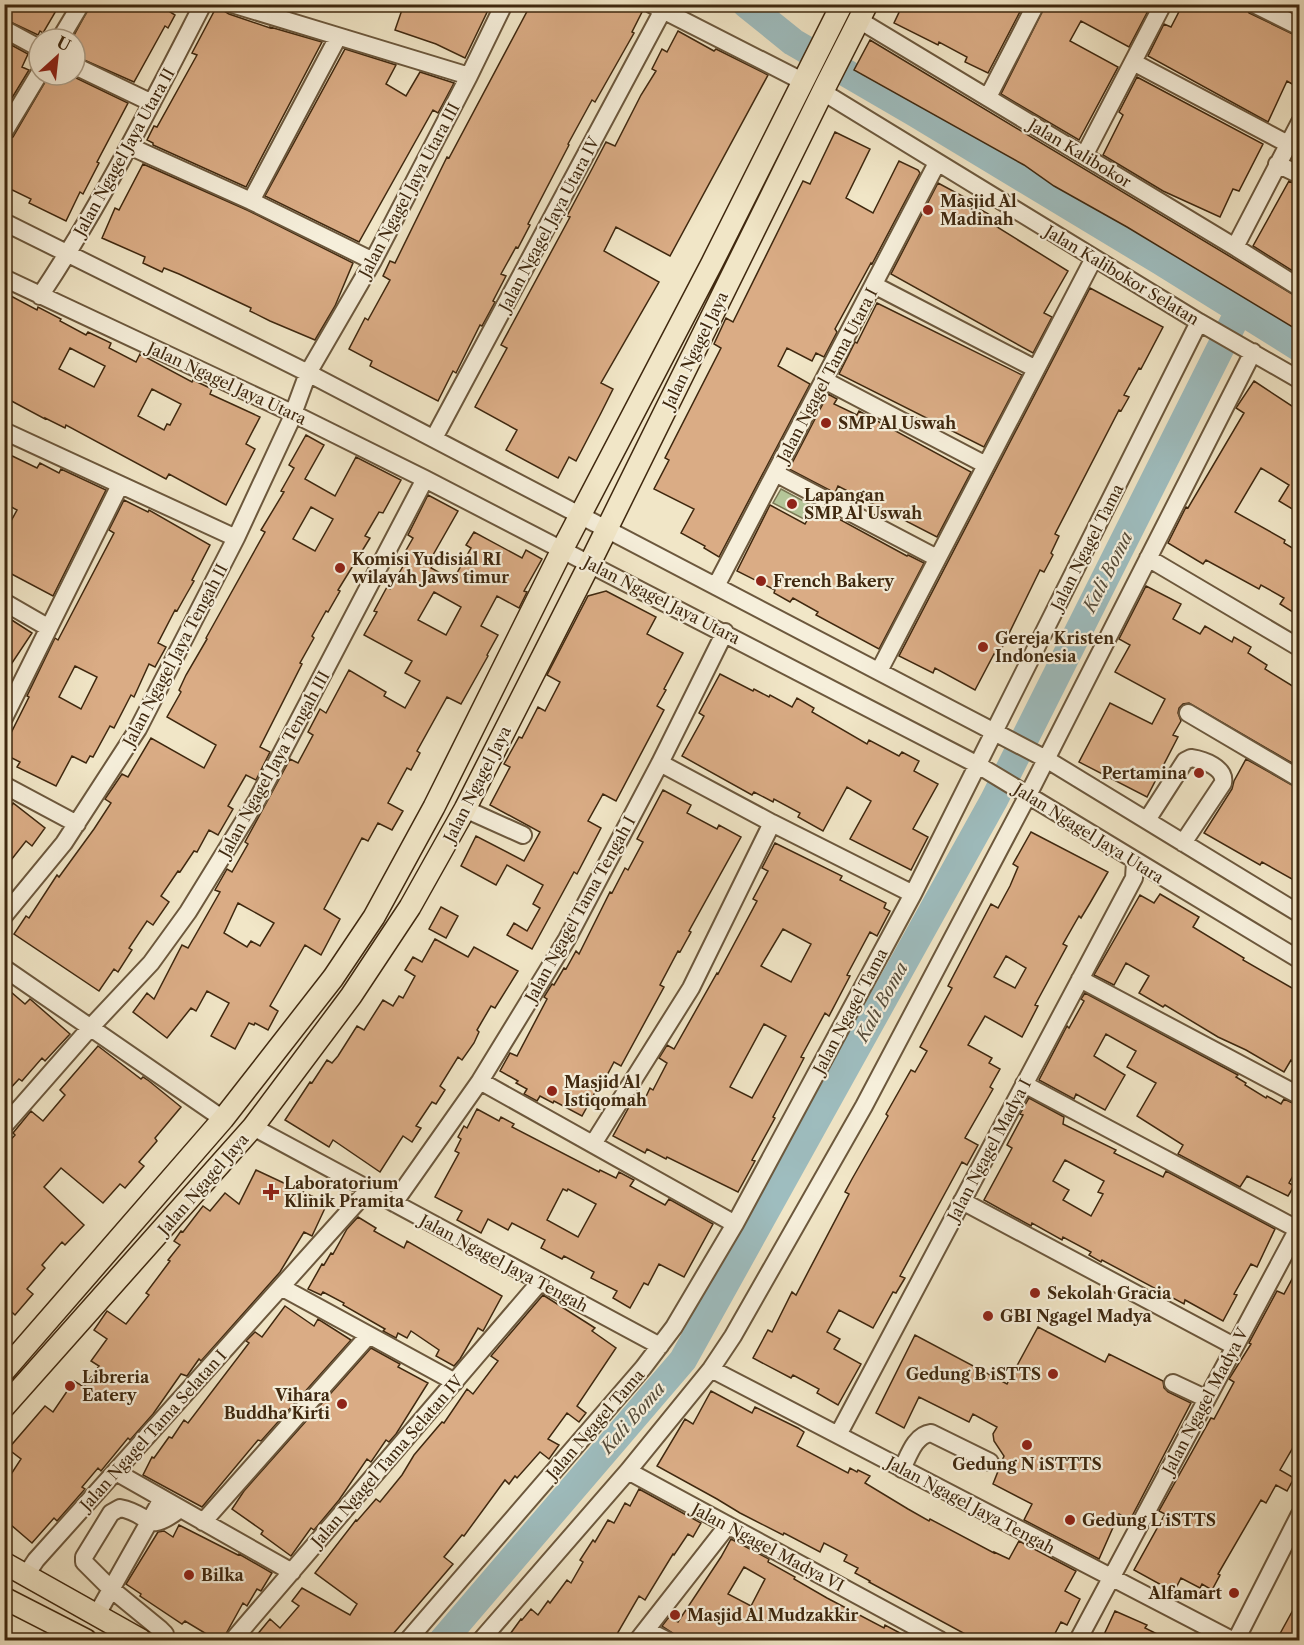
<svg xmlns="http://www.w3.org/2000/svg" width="1304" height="1645" font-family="'Libre Caslon Text',serif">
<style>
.green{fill:#b5c699;stroke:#7a7754;stroke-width:1.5}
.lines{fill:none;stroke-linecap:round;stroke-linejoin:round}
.river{stroke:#9ebdbf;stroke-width:28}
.building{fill:#daac85;stroke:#3f280f;stroke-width:1.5;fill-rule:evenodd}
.minor-casing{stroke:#6c583d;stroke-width:20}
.major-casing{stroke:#3f280f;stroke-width:24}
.minor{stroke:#f6efdb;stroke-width:16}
.major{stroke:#f1e6c7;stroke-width:21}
.poi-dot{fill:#8f2418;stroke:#f6efdb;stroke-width:2}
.labels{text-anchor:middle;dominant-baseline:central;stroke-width:4.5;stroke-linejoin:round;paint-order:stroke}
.street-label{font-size:16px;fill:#3f280f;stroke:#f6efdb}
.poi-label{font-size:16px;font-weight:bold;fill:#3f280f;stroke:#f6efdb;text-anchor:start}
.water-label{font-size:18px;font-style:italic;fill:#574d3b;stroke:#f6efdb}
</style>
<rect width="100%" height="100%" fill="#f1e6c7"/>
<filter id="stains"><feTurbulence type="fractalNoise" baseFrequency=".00333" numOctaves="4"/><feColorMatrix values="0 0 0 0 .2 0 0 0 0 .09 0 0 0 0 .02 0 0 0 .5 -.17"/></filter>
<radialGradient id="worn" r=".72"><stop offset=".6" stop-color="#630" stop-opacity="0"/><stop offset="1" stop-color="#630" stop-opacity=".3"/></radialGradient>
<!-- green -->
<path class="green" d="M781,489L811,505L804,519L773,503Z"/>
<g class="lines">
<!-- river -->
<path class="river" d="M746,4L793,42L915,113L1162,262L1300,348
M443,1640L683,1360L994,800L1239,311"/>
</g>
<!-- building -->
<path class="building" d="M10,4H60L43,33L40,31L38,35L4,19V13Z
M91,4H170L167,10L175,15L168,28L165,26L134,82L75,56V39H72Z
M218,4H222L224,11L229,14L270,28V27L322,42L246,187L153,145V143L147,140L154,126L157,127L197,55L192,53Z
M404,4H491L465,58L436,44L395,30Z
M531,4H628L642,12L632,32L634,33L625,49L595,102L592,100L568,144L569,145L528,224L530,225L518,248L516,247L501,274L506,276L493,301L495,302L482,326L480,325L456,373L453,371L438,401L370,366L372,361L349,349L365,318L368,320L390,280L383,276L390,261L395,263L447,157L449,158Z
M903,4H1024L988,73L965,62L967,57L939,42L938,45L894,23Z
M1046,4H1146L1150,7L1129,47L1081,21L1070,41L1118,67L1079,140L1001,94Z
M1183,4H1244L1249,13L1299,37V69L1292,84L1287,81L1268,122L1148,56L1164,24L1171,27Z
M678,31L714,51L716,49L768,75L670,256L616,227L604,251L659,282L601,383L613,389L601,413L576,461L569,457L558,478L506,450L517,430L475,407L507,348L501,345L570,217L567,216L593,167L606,142L615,146L641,95L656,71L652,69L662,49L667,52Z
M870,40L1299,298V331L1127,227L1054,186L1024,165L854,70Z
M4,41L28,54L22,67L29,70L4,111Z
M345,49L396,65L386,84L406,96L420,72L454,83L438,113L433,110L359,242L265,196Z
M49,75H70L128,103L97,162L99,163L83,194L80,192L66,221L29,203L31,199L4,186V142L13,137Z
M1137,77L1263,144L1239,191L1233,189L1220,217L1163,191L1103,155L1123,115L1119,112Z
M835,132L870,149L846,198L873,213L899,161L918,170L920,173L872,264L871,263L835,329L837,332L824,357L816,353L812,361L787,348L778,366L810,384L719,557L704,548L705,546L681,533L694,509L654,489L669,460L665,458L721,348L714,344L726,318L733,322L803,181L810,184Z
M143,164L247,210L353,263L335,306L315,340L270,321L250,311L251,308L179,274L164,268L162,272L143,263L145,257L102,238L115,208L119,210Z
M1289,181L1299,186V275L1253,246Z
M938,183L968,199L967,202L992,216L989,222L1068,271L1044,313L1052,317L1033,353L891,274Z
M1090,288L1163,327L1141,369L1139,368L1124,395L1129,397L1121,411L1119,410L1055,534L1059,536L1051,553L1053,555L1044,572L1040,570L998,656L994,654L975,690L935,668L933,673L899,656Z
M4,295L10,298L11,296L37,310L38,307L61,319L60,321L86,335L88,332L111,343L109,348L136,362L140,354L192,382L193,380L212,389L210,394L260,417L246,444L255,449L226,505L169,474L166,479L66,425L65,428L45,418V419L4,397ZM70,348L105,366L94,387L59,369ZM152,389L181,404L170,425L167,424L164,430L138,416Z
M877,303L1022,375L984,447L839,374L855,342L857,343Z
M1254,381L1298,410L1294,416L1299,420V513L1279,501L1289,485L1261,468L1235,512L1285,540L1284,543L1299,552V616L1280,604L1284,598L1261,585L1259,589L1206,560L1203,564L1168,543L1186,507L1188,508L1244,413L1236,408Z
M828,394L837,399L834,404L857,415L859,411L971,472L937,537L838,486L835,493L789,469Z
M306,435L324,445L305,479L335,496L356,457L401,480L383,513L379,512L365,536L370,538L338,590L340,591L328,612L326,611L312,636L314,638L300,663L302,664L260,747L270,752L256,780L246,775L228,806L233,809L218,835L209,830L197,852L194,851L180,872L178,871L161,896L169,902L153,925L147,921L129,948L132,950L118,972L114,969L99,991L14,934L26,916L29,918L57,875L59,877L94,829L111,803L105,799L122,774L128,777L151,738L204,768L216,745L167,717L181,692L179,690L186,675L207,639L206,638L265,532L261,530L284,492L281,491L294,468L289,465ZM311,507L333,519L315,551L293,539Z
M4,452L37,468L40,463L59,473L61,469L106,490L53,596L4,570V534L17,510L4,503Z
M428,495L458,511L433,555L437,558L431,568L453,580L471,548L466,545L474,532L522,558L526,550L542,559L524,591L527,592L519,608L497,596L481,626L498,635L487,655L488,656L461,704L447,697L417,751L420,753L411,770L407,768L388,803L403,811L392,830L378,823L368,841L362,838L324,909L340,919L321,955L305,945L270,1006L278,1011L268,1030L255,1023L254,1025L249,1023L235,1049L211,1036L229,1003L207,991L196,1011L191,1008L167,1038L133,1012L147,993L154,999L182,945L188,948L220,892L215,890L227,869L232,872L248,844L245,842L290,759L298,763L313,735L308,732L320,709L326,713L349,670L386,692L384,696L405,708L420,681L405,673L412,661L364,635L377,612L374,611L387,587L390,589L406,561L401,559L413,538L408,535ZM434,592L461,607L446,635L418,620ZM238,903L274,923L260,946L251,941L247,947L224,933Z
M124,500L148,512L149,510L210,545L192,580L194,581L186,595L177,611L175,610L158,643L166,647L155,667L149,664L134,697L131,695L114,728L110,726L93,757L90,756L86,763L72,756L56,786L17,767L20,762L4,754V747L29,697L27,696L55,638L58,640L114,533L109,530ZM75,666L97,677L81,709L59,697Z
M770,505L805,524L815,506L907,556L908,555L924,563L879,649L816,615L818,612L793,598L790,602L774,593L775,590L737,571Z
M1146,586L1181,604L1173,619L1200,634L1205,626L1232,642L1234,637L1251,647L1248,653L1267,665L1265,669L1299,690V767L1189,703L1183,704L1179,708L1178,713L1181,721L1173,735L1178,737L1147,797L1079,762L1110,703L1152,724L1165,699L1115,672L1130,645L1119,639Z
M606,591L656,617L647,634L683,653L664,689L666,690L657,706L664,710L616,801L603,794L588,821L601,828L577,874L574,872L532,949L507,935L514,923L527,931L540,908L533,904L543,885L507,865L496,885L461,866L476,836L524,861L540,832L490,805L510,767L504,764L519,737L522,738L538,707L545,711L560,682L547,675L588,596Z
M4,615L32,633L4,675Z
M720,674L753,691L754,689L769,697L770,695L792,707L797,698L814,708L812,712L867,744L869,740L899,756L902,752L919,761L914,771L938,784L913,829L928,837L911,870L850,839L871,801L847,787L823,831L798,817L800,813L774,799L773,802L754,792L752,795L682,756L704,716L699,713Z
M1246,759L1299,789V883L1262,862L1260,865L1204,833L1232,789L1234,781Z
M663,790L691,805L687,813L717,829L719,825L741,837L689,931L691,932L680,952L678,951L660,985L664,987L621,1066L614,1062L605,1079L603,1078L582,1116L554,1101L553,1103L540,1096L537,1101L524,1094L527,1089L516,1083L518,1081L500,1071L510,1053L517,1056L547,999L544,997L552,984L554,985L564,968L566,969L576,951L579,954L610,892L612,893L625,868L628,870L643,842L637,839Z
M4,799L12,805L13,803L45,828L32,846L26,841L4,869Z
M1031,832L1108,872L1090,903L1081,918L1079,916L1063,944L1067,946L1035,1005L1038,1006L1022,1037L985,1016L968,1045L992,1058L989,1063L1000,1069L990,1087L993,1089L965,1138L978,1145L967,1165L962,1162L900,1276L905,1278L896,1293L893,1292L873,1328L839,1310L827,1332L840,1339L834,1349L861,1364L838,1405L817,1393L819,1389L793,1375L791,1378L753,1358L768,1330L772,1332L792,1292L796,1295L849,1194L845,1192L852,1179L888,1116L886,1114L911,1070L915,1072L927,1051L920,1047L952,988L948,986L991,904L998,908L1010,886L1018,867L1013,864ZM1006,956L1026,968L1015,988L994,977Z
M775,843L842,876L840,880L886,903L884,908L890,911L877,936L870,932L847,975L850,976L829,1016L825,1013L801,1057L804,1058L773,1117L775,1118L752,1160L755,1161L738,1192L667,1157L666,1159L647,1149L645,1153L613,1136L634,1098L643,1103L650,1088L653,1090L667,1063L659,1058L667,1045L674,1049L717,973L718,974L757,901L753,899L768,871L762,868ZM783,929L811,944L791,982L761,966ZM764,1024L786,1036L752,1098L730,1087Z
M1160,894L1199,917L1193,927L1244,958L1243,960L1299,992V1064L1291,1060L1284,1072L1246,1050L1218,1037L1165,1005L1163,1007L1139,993L1149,976L1126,963L1114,985L1094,975L1140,895L1154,903Z
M441,907L458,916L446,938L429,929Z
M435,939L468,957L474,947L518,971L495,1008L491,1006L477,1030L479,1032L474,1043L462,1060L458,1057L440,1086L445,1090L436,1104L432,1102L416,1126L421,1128L412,1142L403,1136L380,1172L333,1140L329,1147L285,1120L310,1082L312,1083L327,1060L332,1063L338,1056L357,1026L364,1030L383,1000L393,1006L399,996L403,998L415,976L405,970L413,957L422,962Z
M4,986L25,1004L30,999L70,1034L45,1061L42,1058L22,1081L19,1079L4,1095Z
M1085,993L1238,1075L1236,1077L1246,1083L1245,1085L1266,1098L1267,1096L1281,1104L1284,1099L1299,1106V1165L1289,1183L1294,1186L1288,1196L1247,1176L1240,1187L1178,1154L1183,1145L1137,1116L1156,1083L1127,1067L1136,1051L1106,1034L1094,1056L1125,1075L1105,1110L1076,1094L1074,1099L1039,1080L1067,1026L1069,1028L1084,1001L1081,999Z
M98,1046L141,1079L143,1077L149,1081L181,1107L155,1138L157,1141L139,1162L144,1166L125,1188L120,1184L103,1203L61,1168L44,1187L84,1225L65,1245L62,1242L42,1265L45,1268L27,1289L33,1294L15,1315L4,1305V1147L15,1135L13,1133L31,1111L43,1121L65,1095L60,1090Z
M1029,1098L1064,1117L1063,1124L1116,1150L1114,1153L1163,1177L1166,1171L1275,1229L1257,1267L1251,1264L1234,1294L1237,1295L1223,1321L1185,1300L1184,1304L1102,1260L1101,1262L1089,1255L1091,1252L1063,1237L1062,1240L1032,1223L1031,1226L984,1200L1012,1148L1007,1145L1023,1115L1020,1114ZM1065,1160L1104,1181L1098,1192L1103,1194L1091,1216L1063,1200L1069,1190L1053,1181Z
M477,1109L499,1121L501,1117L514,1124L512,1127L599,1172L600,1170L616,1178L619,1172L634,1180L630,1186L665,1205L669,1199L713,1224L684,1277L659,1264L648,1285L644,1283L630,1308L613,1298L617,1291L591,1278L594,1272L564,1256L562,1259L541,1248L545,1240L512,1223L508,1230L488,1219L481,1233L457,1220L462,1211L435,1197L459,1153L455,1151L461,1139L458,1137L464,1126L467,1128ZM563,1189L567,1191L568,1189L596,1204L578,1237L547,1220Z
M256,1170L318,1199L317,1202L326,1206L312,1236L304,1232L280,1272L201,1361L199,1359L187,1376L181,1374L153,1414L130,1440L128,1438L101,1471L98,1468L82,1487L85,1489L57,1521L54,1518L32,1543L4,1519V1485L21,1459L8,1449L45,1406L53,1412L74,1381L84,1387L99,1366L91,1361L107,1339L94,1330L107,1311L126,1324L149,1295L146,1293L170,1261L168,1260L180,1245L174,1241L181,1231L183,1232L203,1206L210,1211L225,1193L239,1204Z
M358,1217L376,1228L374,1231L404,1248L407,1241L502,1296L483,1331L478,1328L460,1359L454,1366L436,1356L439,1350L411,1331L407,1338L398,1333L396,1338L383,1331L385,1329L343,1305L344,1303L323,1292L321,1295L308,1289L322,1264L324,1265L331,1253L333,1254L347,1229Z
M1299,1266V1437L1280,1470L1294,1478L1287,1491L1276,1485L1266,1503L1261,1500L1218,1574L1220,1575L1212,1590L1202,1584L1200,1588L1181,1578L1174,1592L1134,1570L1165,1514L1159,1511L1211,1418L1214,1419L1234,1382L1229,1379L1251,1344L1249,1343L1277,1291L1284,1294Z
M543,1295L595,1328L592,1331L616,1348L577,1406L586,1413L579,1422L567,1413L548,1439L559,1445L549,1459L540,1452L517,1478L515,1476L509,1484L505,1480L464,1536L462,1535L444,1557L453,1564L387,1641H337L330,1635L325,1641H252L270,1619L280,1628L299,1606L292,1601L302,1588L350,1615L357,1604L315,1573L356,1520L357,1521L376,1499L380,1502L402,1475L414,1455L442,1422L444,1423L467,1389L473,1394L498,1361L491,1356Z
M285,1306L314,1326L318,1319L351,1340L261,1441L258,1440L202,1507L143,1475L152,1457L154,1458L169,1437L172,1438L184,1420L188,1423L249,1343L246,1341L255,1332L262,1337Z
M1038,1327L1105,1362L1109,1354L1163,1381L1164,1388L1168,1392L1191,1403L1130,1520L1119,1514L1099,1559L1024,1520L1032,1504L993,1484L1004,1456L994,1441L993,1434L997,1427L973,1414L969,1422L919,1397L904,1428L876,1413L915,1335L1007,1384Z
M371,1348L400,1364L398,1367L428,1383L396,1434L389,1442L386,1440L371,1462L367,1459L339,1500L314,1530L311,1528L291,1556L261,1534L263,1531L232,1509L244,1491Z
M711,1391L752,1413L755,1407L798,1428L804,1432L797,1446L848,1473L850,1468L857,1472L858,1470L870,1476L865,1483L908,1509L929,1521L930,1519L994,1553V1552L1009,1559L1019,1541L1076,1571L1065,1591L1080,1599L1067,1625L1061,1622L1051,1641H978L869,1582L870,1581L855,1573L858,1568L844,1561L847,1555L824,1543L820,1552L784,1533L783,1535L740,1513L717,1499L657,1466L685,1419L693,1424Z
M639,1489L701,1523L693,1537L688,1534L674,1555L673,1554L645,1600L639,1596L613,1641H505L521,1619L522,1620L531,1609L538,1615L548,1601L550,1603L567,1580L571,1583L583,1562L580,1560L593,1540L595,1542L608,1520L614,1523L625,1503L630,1506Z
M179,1525L238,1555L239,1554L272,1573L261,1591L257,1589L247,1606L243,1603L222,1641H218L185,1621L182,1624L140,1596L141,1594L126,1584L158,1532L164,1531L173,1537Z
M731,1539L769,1559L768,1562L795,1577L794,1579L827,1598L884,1628L885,1625L915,1641H677L674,1634L662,1626L669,1617L678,1622L721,1557ZM744,1567L765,1579L751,1606L728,1594Z
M1299,1599V1641H1276Z
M1115,1611L1147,1625L1145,1628L1171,1641H1101Z"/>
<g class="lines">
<defs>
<path id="minor" d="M232,4L469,76
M651,4L804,82
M1254,4L1300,27
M859,20L1235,247L1300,288
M4,29L39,48
M60,39L81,4
M1133,62L1288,144
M75,66L152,103
M823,92L1199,322L1300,380
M988,97L1036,4
M4,132L39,74
M129,146L251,201L373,261
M1084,156L1163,4
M1277,164L1300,175
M251,201L338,37
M4,222L308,373L1046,759L1300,914
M1235,247L1300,122
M4,278L294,414L425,479L978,765L1300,960
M874,285L1036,369
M40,296C102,203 152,103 203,4
M824,380L986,465
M4,431L236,538
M434,438L663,10
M775,473L937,558
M1148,558L1300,648
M716,586L937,163
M4,602L49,628
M879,671L1094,258
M1188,713L1300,779
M4,718L120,485
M660,763L772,823L913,894
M4,785L77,824
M465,809L523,835
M1147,820L1185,761L1191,758C1204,760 1226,768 1223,783L1183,843
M4,916L64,843L138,729L236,538L290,422L308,373L373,261L469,76L504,4
M4,968L223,1119
M1080,979L1300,1096
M480,1081L735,1224
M1024,1084L1297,1229
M4,1126L90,1028L151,963L188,912L257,800L425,479
M253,1127L660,1346
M593,1144L691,988L772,823
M962,1201L1234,1346
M394,1203L480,1081L567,939L660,763L725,632
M281,1287L455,1382
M711,1369L1232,1640
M1173,1383L1205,1398
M838,1435L1134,878L1135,862
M902,1469C909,1455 915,1435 931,1433L990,1462
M628,1471L940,1640
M116,1472L292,1572
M203,1522L369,1335
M26,1575L36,1560L368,1190
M96,1616L162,1499
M646,1630L666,1640
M164,1640L165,1634L160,1629L110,1588L84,1562V1557L111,1513L120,1508C152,1514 145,1536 180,1509
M233,1640L540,1282
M408,1640L643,1368L674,1327L735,1224L913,894L1199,322
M481,1640L628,1471L711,1369L733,1336L864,1106L1028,795L1253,352
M638,1640L728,1525
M1078,1640L1300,1225
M1236,1640L1300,1514"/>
<path id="major" d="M4,1371L223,1119L333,978L374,917L434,807L562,550L712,263L842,4
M4,1407L253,1127L351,996L410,907L465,809L590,563L827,83L867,4
M4,1563L141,1640
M4,1598L86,1640"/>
</defs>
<!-- minor casing -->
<use href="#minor" class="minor-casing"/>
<!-- major casing -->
<use href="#major" class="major-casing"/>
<!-- minor -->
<use href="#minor" class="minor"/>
<!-- major -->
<use href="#major" class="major"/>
</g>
<!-- markers -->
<g class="poi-dot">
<circle cx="928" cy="210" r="6"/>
<circle cx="826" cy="423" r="6"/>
<circle cx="792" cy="504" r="6"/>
<circle cx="340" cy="568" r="6"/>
<circle cx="761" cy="581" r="6"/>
<circle cx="983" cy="647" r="6"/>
<circle cx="1199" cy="773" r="6"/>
<circle cx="552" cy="1091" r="6"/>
<path d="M268 1183h6v6h6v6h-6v6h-6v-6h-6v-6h6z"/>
<circle cx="1035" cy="1293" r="6"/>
<circle cx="988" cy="1316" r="6"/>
<circle cx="1053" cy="1374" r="6"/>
<circle cx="70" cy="1386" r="6"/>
<circle cx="342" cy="1404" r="6"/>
<circle cx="1027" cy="1445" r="6"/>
<circle cx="1070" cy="1520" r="6"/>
<circle cx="189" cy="1575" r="6"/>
<circle cx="1234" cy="1593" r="6"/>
<circle cx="675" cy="1615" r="6"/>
</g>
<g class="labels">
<!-- street labels -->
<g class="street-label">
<text transform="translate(124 152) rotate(-61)">Jalan Ngagel Jaya Utara II</text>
<text transform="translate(1080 153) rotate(31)">Jalan Kalibokor</text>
<text transform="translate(409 190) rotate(-62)">Jalan Ngagel Jaya Utara III</text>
<text transform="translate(549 224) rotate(-62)">Jalan Ngagel Jaya Utara IV</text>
<text transform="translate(1122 275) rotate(31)">Jalan Kalibokor Selatan</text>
<text transform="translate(695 350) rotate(-64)">Jalan Ngagel Jaya</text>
<text transform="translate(827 375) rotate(-62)">Jalan Ngagel Tama Utara I</text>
<text transform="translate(227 383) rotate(25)">Jalan Ngagel Jaya Utara</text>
<text transform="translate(1087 547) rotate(-63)">Jalan Ngagel Tama</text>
<text transform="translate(662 600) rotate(27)">Jalan Ngagel Jaya Utara</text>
<text transform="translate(175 655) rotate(-62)">Jalan Ngagel Jaya Tengah II</text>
<text transform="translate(274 764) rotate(-61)">Jalan Ngagel Jaya Tengah III</text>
<text transform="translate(477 784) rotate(-63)">Jalan Ngagel Jaya</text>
<text transform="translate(1089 833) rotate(32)">Jalan Ngagel Jaya Utara</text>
<text transform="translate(580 909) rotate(-61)">Jalan Ngagel Tama Tengah I</text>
<text transform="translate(850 1011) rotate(-62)">Jalan Ngagel Tama</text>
<text transform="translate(989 1150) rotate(-62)">Jalan Ngagel Madya I</text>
<text transform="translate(203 1184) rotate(-49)">Jalan Ngagel Jaya</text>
<text transform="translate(504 1263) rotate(28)">Jalan Ngagel Jaya Tengah</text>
<text transform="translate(1205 1401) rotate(-62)">Jalan Ngagel Madya V</text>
<text transform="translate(595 1424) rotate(-49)">Jalan Ngagel Tama</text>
<text transform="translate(153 1430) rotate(-48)">Jalan Ngagel Tama Selatan I</text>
<text transform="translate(387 1461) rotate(-49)">Jalan Ngagel Tama Selatan IV</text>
<text transform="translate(971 1505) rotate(28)">Jalan Ngagel Jaya Tengah</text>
<text transform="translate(768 1547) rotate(28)">Jalan Ngagel Madya VI</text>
</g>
<!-- poi labels -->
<g class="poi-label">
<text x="940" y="201">Masjid Al<tspan x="940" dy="18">Madinah</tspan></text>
<text x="838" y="423">SMP Al Uswah</text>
<text x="804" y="495">Lapangan<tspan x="804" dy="18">SMP Al Uswah</tspan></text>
<text x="352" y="559">Komisi Yudisial RI<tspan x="352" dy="18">wilayah Jaws timur</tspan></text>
<text x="773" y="581">French Bakery</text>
<text x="995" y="638">Gereja Kristen<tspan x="995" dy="18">Indonesia</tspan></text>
<text x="1187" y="773" text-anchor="end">Pertamina</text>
<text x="564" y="1082">Masjid Al<tspan x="564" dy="18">Istiqomah</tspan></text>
<text x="284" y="1183">Laboratorium<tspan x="284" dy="18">Klinik Pramita</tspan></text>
<text x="1047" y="1293">Sekolah Gracia</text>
<text x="1000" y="1316">GBI Ngagel Madya</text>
<text x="1041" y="1374" text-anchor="end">Gedung B iSTTS</text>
<text x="82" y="1377">Libreria<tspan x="82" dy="18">Eatery</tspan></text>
<text x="330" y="1395" text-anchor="end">Vihara<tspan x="330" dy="18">Buddha Kirti</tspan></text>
<text x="1027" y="1464" text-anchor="middle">Gedung N iSTTTS</text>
<text x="1082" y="1520">Gedung L iSTTS</text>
<text x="201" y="1575">Bilka</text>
<text x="1222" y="1593" text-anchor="end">Alfamart</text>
<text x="687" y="1615">Masjid Al Mudzakkir</text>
</g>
<!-- water labels -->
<g class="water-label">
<text transform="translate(1108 572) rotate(-63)">Kali Boma</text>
<text transform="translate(882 1002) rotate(-61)">Kali Boma</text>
<text transform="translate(633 1418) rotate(-49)">Kali Boma</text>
</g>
</g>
<!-- margin -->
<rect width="1304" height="1645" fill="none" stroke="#f1e6c7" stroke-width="24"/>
<rect x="6" y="6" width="1292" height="1633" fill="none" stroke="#3f280f" stroke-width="3"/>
<rect x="12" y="12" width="1280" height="1621" fill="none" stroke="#3f280f" stroke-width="1.5"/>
<!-- north arrow -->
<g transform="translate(57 57) rotate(27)"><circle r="28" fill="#f6efdb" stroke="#ad9f89" stroke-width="1.5"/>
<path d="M0-4.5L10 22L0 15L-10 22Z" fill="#8f2418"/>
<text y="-9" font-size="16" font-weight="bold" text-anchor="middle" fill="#3f280f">U</text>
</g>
<rect width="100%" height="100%" filter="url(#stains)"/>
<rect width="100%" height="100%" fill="url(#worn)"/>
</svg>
